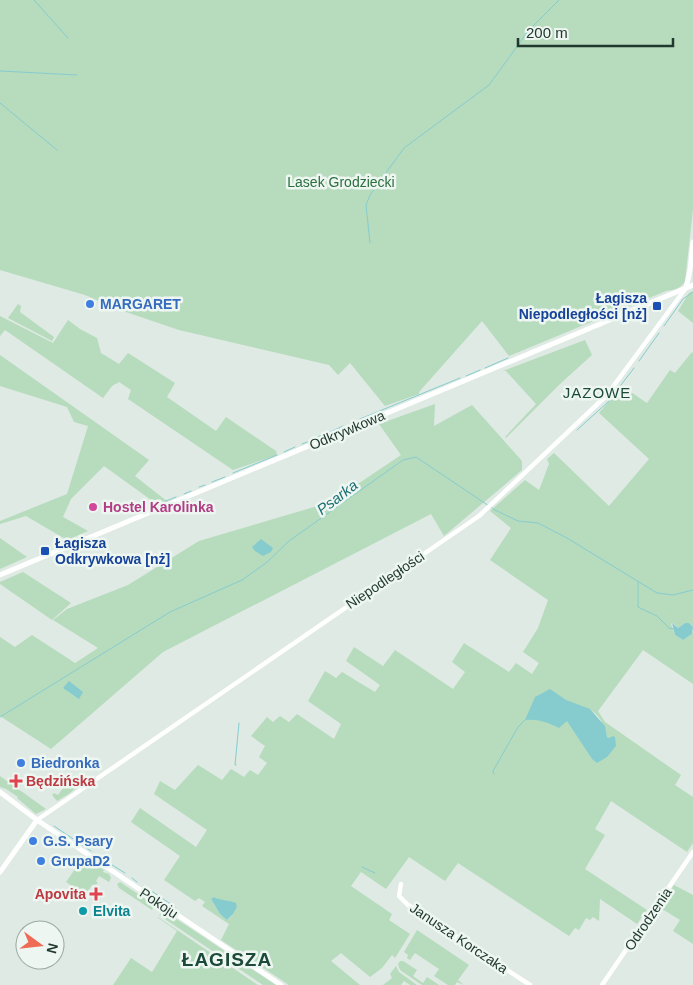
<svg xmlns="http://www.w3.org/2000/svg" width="693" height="985" font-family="Helvetica,sans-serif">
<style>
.green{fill:#b7dbbd;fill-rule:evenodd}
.water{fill:#86cccf}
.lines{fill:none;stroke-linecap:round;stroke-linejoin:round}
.stream{stroke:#86cccf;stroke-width:1}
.minor{stroke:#fff;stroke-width:4.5}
.tertiary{stroke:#fff;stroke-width:5}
.shop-dot{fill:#3f7fe0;stroke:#eef6f1;stroke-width:2}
.transit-dot{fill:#1a4fb4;stroke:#eef6f1;stroke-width:2}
.hotel-dot{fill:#d1479c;stroke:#eef6f1;stroke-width:2}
.health-dot{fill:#e0444e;stroke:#eef6f1;stroke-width:2}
.culture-dot{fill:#0f9aa8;stroke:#eef6f1;stroke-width:2}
.labels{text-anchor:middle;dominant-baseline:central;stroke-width:5;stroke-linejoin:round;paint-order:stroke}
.park-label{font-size:14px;fill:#2b6f3e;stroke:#eef6f1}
.transit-label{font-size:14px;font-weight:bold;fill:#164399;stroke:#eef6f1;text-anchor:end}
.shop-label{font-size:14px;font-weight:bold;fill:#366cbe;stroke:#eef6f1;text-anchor:start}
.street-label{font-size:14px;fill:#20392f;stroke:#eef6f1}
.hotel-label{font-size:14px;font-weight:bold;fill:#b23c85;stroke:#eef6f1;text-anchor:start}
.health-label{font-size:14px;font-weight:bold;fill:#be3a42;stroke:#eef6f1;text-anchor:start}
.culture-label{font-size:14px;font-weight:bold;fill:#0d838f;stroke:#eef6f1;text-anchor:start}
.neighbourhood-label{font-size:15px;letter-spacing:1px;fill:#1c4a3a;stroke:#eef6f1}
.water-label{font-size:15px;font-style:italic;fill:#1b6e73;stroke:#eef6f1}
.district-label{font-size:19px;font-weight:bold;letter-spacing:1px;fill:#1c4a3a;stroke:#eef6f1}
</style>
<rect width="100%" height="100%" fill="#deeae3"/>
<!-- green -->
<path class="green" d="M0,0H693V209L685,281C681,289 673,290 666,291L509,356L482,321L419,392V394L385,406L350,363L338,375L329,365L179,330L120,310L85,295L0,270Z
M693,291V323L678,311L689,293Z
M18,304L21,306L20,312L54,337L52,341L8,318Z
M0,316L53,343L68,320L80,329L97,338L101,353L119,364L128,353L175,383L167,397L216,431L226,417L276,451L277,455L233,470L128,399L131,390L119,382L112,386L103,398L5,330L0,336Z
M585,340L592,355L560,384L506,438L505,437L536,404L506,371H503Z
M692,352L693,353V627L689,623H685L678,628L673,623L671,624L675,635L683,640L692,634L693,631V684L643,650L598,711L605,722L681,775L675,785L693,797V843L687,852L611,801L595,829L605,835L585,869L647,910L637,924L600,899L599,921L593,917L590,920L586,918L579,930L575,928L569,936L458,863L445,881L409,857L386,889L361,872L351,886L392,914L389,920L410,934L395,958L392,955L382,968L370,977L341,953L331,961L360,985H289L221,940L229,924L202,906L205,902L199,898L195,901L164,880L180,856L131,822L140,808L196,847L207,830L154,794L160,781L175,790L198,765L222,780L231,769L244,777L250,770L258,775L267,763L259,757L265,746L251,736L267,717L273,722L280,716L289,722L297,714L334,739L341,724L308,701L325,671L336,678L342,672L375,692L380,685L346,661L354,647L383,666L395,650L453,689L465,672L452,662L464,643L509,672L516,663L532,674L539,663L523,652L538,628L548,600L490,560L511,528L490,511L525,480L539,490L549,464L547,459L554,453L609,506L649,459L599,413L622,386L647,403L670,370L675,373ZM588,709C599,713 605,725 607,737L609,738L592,759L581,740ZM213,897L237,907L230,918L227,920L220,914L211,899Z
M0,355L149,460L135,476L168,502L158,505L104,466L71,499L63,517L88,531L67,540L26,516L0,524V521L67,494L88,426L74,422L67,407L0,386Z
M435,404L434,426L472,405L522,461V470L444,536L431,514L163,652L51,749L0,716V637L15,647L32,635L75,663L98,648L53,620L67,609L128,585L199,541L331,502L401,455L379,424Z
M0,538L27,557L0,569Z
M23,572L71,603L52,620L0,584V582Z
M69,775H71C73,778 75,780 76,783C78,791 62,797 57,801L52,795L54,793L58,795L71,777Z
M0,776L46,809L36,814L17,798L18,797L6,789L0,787Z
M84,856L104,870L103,872L109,874L111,878L109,882L99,876L96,881L98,883L97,884L92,885L81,901L74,896L78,890L66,882Z
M120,882L153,904L154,906L152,910L119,888L117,884Z
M674,885L693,895V944L673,931L680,920L659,907Z
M164,911L169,914L276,985H263L159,915Z
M157,917H158L258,985H113L131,958L152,972L154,969L177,931Z
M417,930L469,965L458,980L464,985L457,982L455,985H448L434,976L439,969L415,953L410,960L407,958L408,955L404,952Z
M400,961H403L417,970L413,976L423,983L427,977L439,985H422L419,983L400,970L398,964Z
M396,966L399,972L417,985H410L404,981L401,985H383L392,978L390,974Z"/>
<!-- water -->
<path class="water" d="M261,539L273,548L271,552L263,556L255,551L252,547Z
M672,623L678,628L685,623H689L693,627L692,634L683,640L675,635Z
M69,681L83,692L79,699L63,688Z
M550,689L566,700L590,709L605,726L607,737L609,738L613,736L615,737L616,746L607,757L597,763L592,759L567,721L559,728C547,722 538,719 525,720L535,697Z
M213,897C223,901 228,900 236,903L237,907L233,914L227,920L220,914L211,899Z"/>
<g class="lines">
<!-- stream -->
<path class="stream" d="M34,0L68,38
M0,71L77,75
M0,103L57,150
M370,243L366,205L370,195L404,148L489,85L529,30L559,0
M664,326L683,299L693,292
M639,361L659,333
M485,368L508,358
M466,376L480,370
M360,419L460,378
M351,423L352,422
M577,430L608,402L634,368
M330,432L343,426
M318,437L322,435
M302,444L310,441
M284,452L295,447
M233,473L277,455
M212,482L225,477
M199,487L205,485
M184,494L191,491
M151,507L176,497
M638,582V607L657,616L669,628L674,629
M0,717L170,612L242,580L266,563L289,541L403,460L416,457L495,510L518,521L538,523L567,538L657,593L673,595L693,590
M236,765H235L239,723
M494,774L493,771L518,727L525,720
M54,826L91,851
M99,856L106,861
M109,863L125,873
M362,867L375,873
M132,878L137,882
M144,886L175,907"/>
<!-- minor -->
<path class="minor" d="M37,820L479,516L606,396L686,288
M401,884L399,896L408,905L530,985
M602,985L693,852"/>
<!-- tertiary -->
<path class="tertiary" d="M686,288L690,270L693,242
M0,575L693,285
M0,792L37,820L281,985
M0,872L37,820"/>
</g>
<!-- markers -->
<g class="shop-dot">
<circle cx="90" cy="304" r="5"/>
<circle cx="21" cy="763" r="5"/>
<circle cx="33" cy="841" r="5"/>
<circle cx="41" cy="861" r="5"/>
</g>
<g class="transit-dot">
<rect x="652" y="301" width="10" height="10" rx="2.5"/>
<rect x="40" y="546" width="10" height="10" rx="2.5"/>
</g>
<circle class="hotel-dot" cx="93" cy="507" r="5"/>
<g class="health-dot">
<path d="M13.5 773.5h5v5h5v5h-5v5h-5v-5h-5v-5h5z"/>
<path d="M93.5 886.5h5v5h5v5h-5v5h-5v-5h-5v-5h5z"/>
</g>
<circle class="culture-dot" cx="83" cy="911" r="5"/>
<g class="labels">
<!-- park labels -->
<g class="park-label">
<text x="341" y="182">Lasek Grodziecki</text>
</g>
<!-- transit labels -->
<g class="transit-label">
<text x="647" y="298">Łagisza<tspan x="647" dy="16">Niepodległości [nż]</tspan></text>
<text x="55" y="543" text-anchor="start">Łagisza<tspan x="55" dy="16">Odkrywkowa [nż]</tspan></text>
</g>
<!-- shop labels -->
<g class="shop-label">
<text x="100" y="304">MARGARET</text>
<text x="31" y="763">Biedronka</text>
<text x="43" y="841">G.S. Psary</text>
<text x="51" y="861">GrupaD2</text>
</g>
<!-- street labels -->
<g class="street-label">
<text transform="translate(347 430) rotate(-23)">Odkrywkowa</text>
<text transform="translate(385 580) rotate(-34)">Niepodległości</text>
<text transform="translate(159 903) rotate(34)">Pokoju</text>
<text transform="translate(648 919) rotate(-56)">Odrodzenia</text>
<text transform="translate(459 938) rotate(34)">Janusza Korczaka</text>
</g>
<!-- hotel labels -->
<g class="hotel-label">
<text x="103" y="507">Hostel Karolinka</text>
</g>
<!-- health labels -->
<g class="health-label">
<text x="26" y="781">Będzińska</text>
<text x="86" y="894" text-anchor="end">Apovita</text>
</g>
<!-- culture labels -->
<g class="culture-label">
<text x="93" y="911">Elvita</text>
</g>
<!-- neighbourhood labels -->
<g class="neighbourhood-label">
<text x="597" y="392">JAZOWE</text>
</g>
<!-- water labels -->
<g class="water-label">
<text transform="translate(337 497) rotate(-37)">Psarka</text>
</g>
<!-- district labels -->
<g class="district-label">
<text x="227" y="959">ŁAGISZA</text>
</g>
</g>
<!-- north arrow -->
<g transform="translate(40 945) rotate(105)"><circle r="24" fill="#eef6f1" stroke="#9caaa3"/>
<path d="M0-4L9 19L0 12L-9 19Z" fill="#f06b55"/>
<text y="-8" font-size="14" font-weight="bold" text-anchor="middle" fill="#20392f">N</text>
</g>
<!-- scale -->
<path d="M518 38v8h155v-8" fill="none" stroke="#20392f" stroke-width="2.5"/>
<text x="526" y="38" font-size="15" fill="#20392f" stroke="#eef6f1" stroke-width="4" paint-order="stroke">200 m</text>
</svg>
